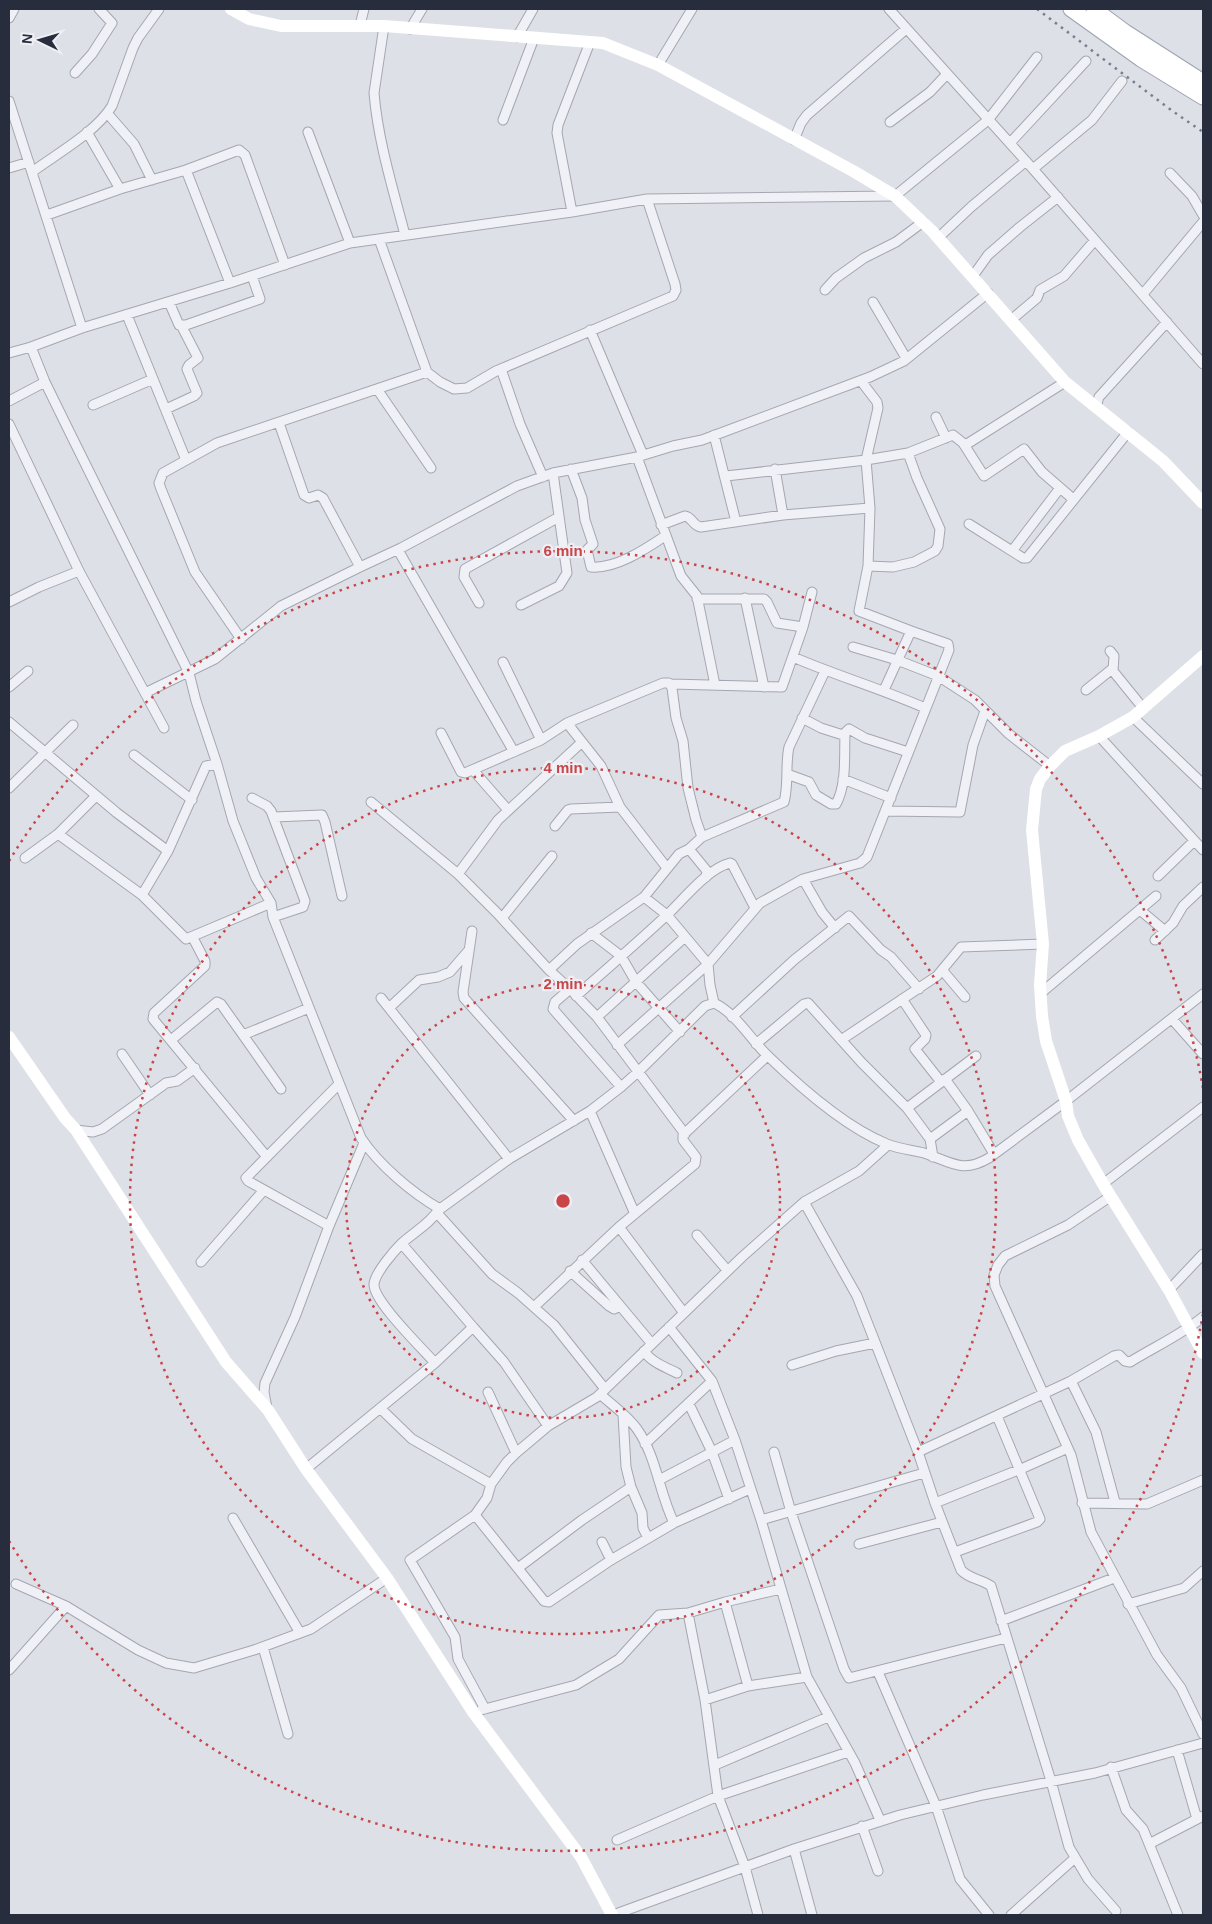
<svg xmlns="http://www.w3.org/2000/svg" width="1212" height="1924" font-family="Arial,sans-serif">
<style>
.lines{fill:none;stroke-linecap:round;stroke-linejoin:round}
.street-casing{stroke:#a4a7b1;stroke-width:11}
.primary-casing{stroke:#9da3b2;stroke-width:17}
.street{stroke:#f0f1f6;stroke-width:9}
.secondary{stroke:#fff;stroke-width:12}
.primary{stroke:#fff;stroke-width:15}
.rail{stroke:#787e90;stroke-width:2.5;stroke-dasharray:2.5 5;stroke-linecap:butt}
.ring{fill:none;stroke:#ca4548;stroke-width:2.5;stroke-dasharray:2.5 5}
.centre{fill:#ca4548;stroke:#edeff5;stroke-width:2.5}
.ring-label{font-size:15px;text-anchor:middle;font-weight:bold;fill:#ca4548;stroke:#edeff5;stroke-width:4.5;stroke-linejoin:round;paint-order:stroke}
</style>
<rect width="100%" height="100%" fill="#dee0e7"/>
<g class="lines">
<defs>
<path id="street" d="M889,9L1033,169L1203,364
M9,18L14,9
M360,25L364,9
M384,26L374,93C378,141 393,189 405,235
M410,29L422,9
M517,37L533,9
M658,65L692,9
M75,73L92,54L112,23L99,9
M9,101L82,328
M107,113L134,144L152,180
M503,120L534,38
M890,122L930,92L947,74
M87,132L120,189
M308,132L350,243
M794,140L801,123L807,115L906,29
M1010,143L1086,61
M9,168L29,162
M1033,169L1092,120L1122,81
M186,170L230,283
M32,172C58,153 96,132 112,106L133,48L138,38L159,9
M1170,173L1192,196L1203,215
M572,212L557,133L558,125L590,42
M47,215L120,189L186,170L239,150L245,155L285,265
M938,238L971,207L1026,161
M379,239L427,372L440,382L454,389L467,388L496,371L673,296L676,290L675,284L647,199
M973,276L988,255L1020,227L1058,197
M825,290L836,278L864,258L896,242L923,222
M1143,294L1203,222
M169,302L179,325H186L260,299L252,276
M873,302L906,358
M127,315L186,460
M1011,320L1037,298L1040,290L1064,276L1095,240
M590,330L643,455
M31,347L45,382L70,433L189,673L196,701L217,764L233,821L256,878L271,903L273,917L361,1138C379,1165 412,1193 440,1209L509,1159L590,1111L621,1087L639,1071L705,1006L714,1003C736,1013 751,1040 768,1056C801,1088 845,1127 887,1144C899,1149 912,1150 924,1153C951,1162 962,1174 989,1158L1066,1101L1203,994
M9,353L31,347L82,328L230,283L350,243L572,212L647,199L895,196L988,120L1037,57
M501,369L520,424L543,477
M861,381L877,402L878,408L866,460L870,508L868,566L859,611L911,631
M377,389L431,468
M9,401L45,382
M93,405L153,379
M1096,407L1099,397L1167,322
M166,409L194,396L197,393L187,369L189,365L198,358L182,327
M936,417L946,438
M279,423L304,495L309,498L318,495L323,498L360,567
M9,424L79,571L164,728
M714,435L736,522
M963,443L984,476L1024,449L1042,472L1073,499
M637,457L681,576L697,596L715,685
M571,469L582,498L585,520L593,544L587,550L591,567C616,569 644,550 665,536
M775,469L783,515
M726,476L866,460L908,453L953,435L963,443L967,444L1065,382
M969,524L1023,558H1027L1128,432
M661,525L685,516C692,517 693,526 701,527L783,515L870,508
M398,550L514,752
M1012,551L1060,488
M868,566L893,567L914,562L935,551L938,546L940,529L917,478L908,453
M745,598L764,687
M697,599H764L767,602L777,623L803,627
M9,602L39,587L79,571
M479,603L464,577L465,569L559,517
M521,605L559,586L567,573L553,473
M241,639L195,572L161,489L159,483L163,473L217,443L427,372
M853,647L897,660L938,676L975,700L1009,734L1050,766
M1110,651L1114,656L1113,671L1143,708
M793,657C837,676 882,689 925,708
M503,662L541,740
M671,684L782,687L803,627L812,592
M9,687L28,671
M1086,690L1112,669
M145,693L215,659L281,606L360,567L401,548L517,486L553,473L637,457L673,446L702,440L870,377L904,361L988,293
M1133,717L1203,784
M802,718L821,728L843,735L849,729L865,738L908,752
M9,722L117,813L168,851
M567,723L601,766L620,807L667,868
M441,733L461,772L465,773L541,740L567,723L663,683H669L672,688L676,718L683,741L688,788L696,820L702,837
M1099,736L1203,850
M134,755L192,800
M217,764L206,766L168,851L142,895L186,939L271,903
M473,770L508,810
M787,774L809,782L816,795L831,804H836C847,784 844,756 845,735
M843,779L891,798
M9,788L73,725
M96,796L58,834L142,895
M252,798L267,806L271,811L305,901L303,907L273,917
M371,802L458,874L497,913L549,970L570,989L597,1017L685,1134
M886,811L960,812L973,745L985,711
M274,817L322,815L325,822L342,896
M555,826L568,810L571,809L620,807
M689,849L707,871L706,877
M25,858L58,834
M458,874L498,820L582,742
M1158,876L1194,841
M803,879L822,912L835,928
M644,897L667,915L708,964L710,985L714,1003
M1140,910L1165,931
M502,918L552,856
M472,931L463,992L464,998L574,1121
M591,933L621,956L636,982L680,1032
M193,938L205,961V966L154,1013L153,1019L267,1157
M1155,940L1173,923L1183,906L1203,887
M549,970L577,944L644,897L679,854L689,849L702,837L784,802C789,784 785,765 789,747L825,671
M943,971L965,997
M570,989L555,1002L553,1009L621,1087
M1041,993L1156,896
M576,996C607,969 638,942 668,914C685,898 707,869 730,863L732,864L755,908
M381,998L509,1159
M902,999L926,1035L925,1039L915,1049L941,1082
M389,1008L419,980L438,977L450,972L469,950
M597,1017L685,937
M732,1017L794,960L849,916L881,950L891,957L919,989
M1172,1019L1203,1054
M243,1035L281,1089
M171,1040L217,1002L221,1004L243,1035L309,1008
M841,1040L937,976L961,947L1043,944
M756,1044L804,1004L808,1003L862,1063L907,1108L930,1139L933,1157
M617,1045L708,964L760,903L803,879L860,863L867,857L949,650L948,644L911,631L884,690
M122,1054L150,1095
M945,1079L968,1111
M907,1108L976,1056
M590,1111L635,1214
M76,1130L93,1132L102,1129L166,1083L177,1081L195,1068
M930,1139L968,1111L994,1154
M1103,1184L1203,1107
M1111,1196L1068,1225L1005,1256L998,1265L994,1275L995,1286L1071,1455L1091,1532L1157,1655L1181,1688L1203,1734
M804,1202L857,1296L918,1452L935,1503L961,1570C969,1579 981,1579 991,1586L1051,1781L1069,1847L1088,1879L1116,1911
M437,1213L492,1274L518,1293L554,1325L605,1389
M329,1226L248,1181L246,1178L338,1085
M619,1227L684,1313
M697,1235L727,1270
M582,1260L652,1344
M201,1262L264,1190
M570,1271L609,1306L614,1309L620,1306
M1169,1290L1203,1254
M534,1307L619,1227L695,1164L696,1157L683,1140V1135L767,1056
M473,1327L504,1362L548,1426
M669,1327L712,1381L735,1440L761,1520L807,1677L855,1763L880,1820
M644,1351C651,1362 665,1367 677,1373
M435,1363C422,1348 373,1301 374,1284C375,1273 394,1251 402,1243C414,1232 431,1223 439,1209
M792,1365L836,1351L875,1343
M1071,1381L1096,1432L1115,1502
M488,1392L516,1453
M600,1394C612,1405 628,1416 637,1429C657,1457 659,1493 674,1523
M689,1404L712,1452L729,1499
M267,1408L264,1392L265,1383L295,1317L329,1226L364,1143
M380,1408L412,1439L491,1484L487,1498L475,1515L410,1560L455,1637L458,1659L485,1709
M645,1444L712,1381
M774,1452L791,1512L844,1669L849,1678L1006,1638
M918,1452L1071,1381L1114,1356L1119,1355L1125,1361L1130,1362C1154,1347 1181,1335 1203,1317
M306,1469L435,1363L473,1327L402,1244
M659,1480L735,1440
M491,1484L507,1462L516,1453L548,1426L597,1397L742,1257L804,1202L859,1171L888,1145
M631,1487L642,1513L643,1528L648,1538
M935,1503L1021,1469L1068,1448
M1082,1503L1147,1504L1203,1480
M475,1515L544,1601L549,1602L611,1560L674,1523L750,1489
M233,1518L300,1633
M761,1520L924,1473
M602,1542L611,1560
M859,1544L942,1522
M955,1552L1037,1522L1040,1519L997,1416
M518,1568L582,1520L631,1487L626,1467L623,1415
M16,1584L66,1606L138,1650L166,1663L194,1668L254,1650L311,1629L387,1578
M725,1602L748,1686
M1128,1604L1184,1588L1203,1571
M688,1613L705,1700L718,1796L745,1867L758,1915
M1001,1621L1114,1578
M263,1647L288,1734
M9,1670L66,1606
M878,1672L936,1806L960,1879L989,1915
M705,1700L748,1686L807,1677
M481,1710L576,1685L619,1659L659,1615L688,1613L725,1602L781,1589
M1177,1750L1197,1819
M715,1765L828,1717
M1111,1767L1126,1810L1143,1829L1178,1915
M862,1826L878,1871
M617,1840L718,1796L848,1752
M1149,1844L1203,1816
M794,1849L812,1915
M613,1915L794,1849L900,1815L983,1795L1095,1773L1203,1743
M1011,1915L1075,1858"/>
<path id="primary" d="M1071,9L1141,59L1203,97
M1094,9L1125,32L1203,82"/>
</defs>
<!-- street casing -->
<use href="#street" class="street-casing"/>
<!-- primary casing -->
<use href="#primary" class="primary-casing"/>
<!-- street -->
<use href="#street" class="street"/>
<!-- secondary -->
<path class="secondary" d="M231,9L249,19L281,26H384L603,43L658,65L853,171L895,196L932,231L1065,382L1163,461L1203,503
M1203,656L1133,717L1099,736L1065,751L1050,766L1040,779L1036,789L1032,830L1043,944L1040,985L1042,1016L1046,1041L1066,1101L1068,1116L1078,1140L1103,1184L1169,1290L1203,1353
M9,1037L65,1118L76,1130L226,1362L268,1410L306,1469L387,1578L473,1712L581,1857L612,1915"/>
<!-- primary -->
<use href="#primary" class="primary"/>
<!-- rail -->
<path class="rail" d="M1037,9L1171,110L1203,132"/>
</g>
<!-- distance rings -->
<g class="ring">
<circle cx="563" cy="1201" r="217"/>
<circle cx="563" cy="1201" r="433"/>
<path d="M1203 1314A650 650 0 0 1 9 1541M9 861A650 650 0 0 1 1203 1088"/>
</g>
<circle cx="563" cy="1201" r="8" class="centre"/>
<g class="ring-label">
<text x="563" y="556">6 min</text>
<text x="563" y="773">4 min</text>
<text x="563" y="989">2 min</text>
</g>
<!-- border -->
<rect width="1212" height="1924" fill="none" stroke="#282d3d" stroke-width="20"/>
<!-- north arrow -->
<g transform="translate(40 40) rotate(275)" stroke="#edeff5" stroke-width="4" paint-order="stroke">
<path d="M0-4L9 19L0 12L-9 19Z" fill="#282d3d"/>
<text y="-8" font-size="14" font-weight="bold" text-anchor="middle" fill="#282d3d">N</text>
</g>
</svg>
